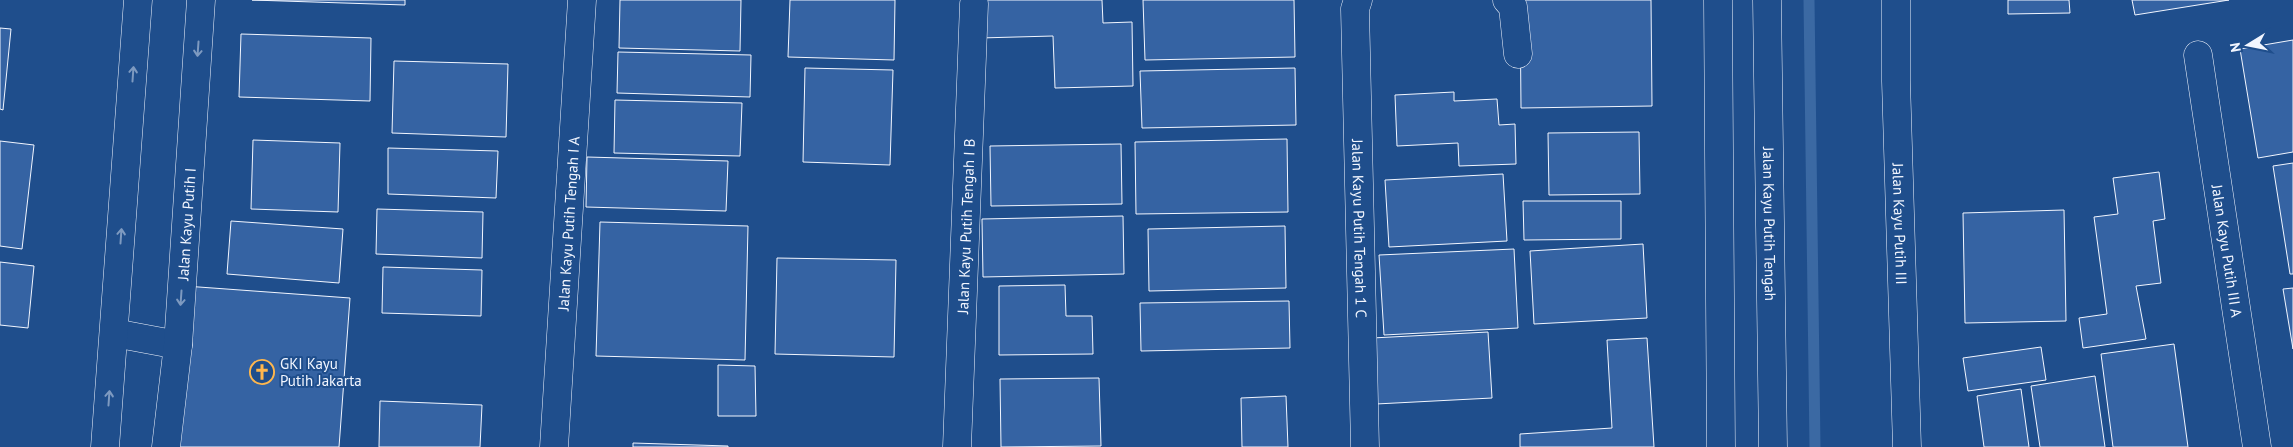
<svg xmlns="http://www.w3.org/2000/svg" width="2293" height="447" font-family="'PT Sans',sans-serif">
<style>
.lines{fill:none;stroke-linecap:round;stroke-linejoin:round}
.stream{stroke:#3b69a3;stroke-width:11}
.building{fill:#3563a3;stroke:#f2f6ff}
.minor-casing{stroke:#f2f6ff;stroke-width:29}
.tertiary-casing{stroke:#f2f6ff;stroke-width:29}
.minor{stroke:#1f4e8c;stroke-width:28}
.tertiary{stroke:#1f4e8c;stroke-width:28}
.oneway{stroke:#7e9ac0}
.labels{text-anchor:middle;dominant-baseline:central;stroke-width:4;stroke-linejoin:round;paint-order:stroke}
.street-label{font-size:15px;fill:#f2f6ff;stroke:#1f4e8c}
.poi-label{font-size:15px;fill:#f2f6ff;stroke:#1f4e8c;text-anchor:start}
</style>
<rect width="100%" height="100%" fill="#1f4e8c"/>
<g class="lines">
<!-- stream -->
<path class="stream" d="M1809,0L1815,447"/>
</g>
<!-- building -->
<path class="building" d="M252,0H405V5Z
M620,0H741L740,51L619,48Z
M790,0H895L894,60L788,57Z
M979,0H1102L1103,23L1132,22L1133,86L1055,88L1053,36L980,38Z
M1143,0H1294L1295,57L1145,60Z
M1520,0H1651L1652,106L1521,108Z
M2008,0H2069L2070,13L2008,14Z
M2132,0H2229L2135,15Z
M0,28L11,29L3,110L0,109Z
M241,34L371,38L370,101L239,97Z
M2293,40V152L2258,158L2240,49Z
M618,52L751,55L750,97L617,93Z
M394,61L508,64L506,137L392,133Z
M805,68L893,70L890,165L803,162Z
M1295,68L1296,125L1142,128L1140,71Z
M1454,92V101L1497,99L1499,125L1515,124L1516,164L1459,166L1458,143L1397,146L1395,95Z
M615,100L742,103L740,156L614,153Z
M1639,132L1640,194L1549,195L1548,133Z
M1287,139L1288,212L1136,214L1135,142Z
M253,140L340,143L338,212L251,209Z
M0,141L34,145L22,249L0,246Z
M1121,144L1122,204L991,206L990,146Z
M388,148L498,151L496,198L388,194Z
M587,157L728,161L726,211L586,207Z
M2293,163V274H2290L2273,166Z
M2159,172L2165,219L2153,221L2161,283L2136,286L2146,339L2083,348L2079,318L2107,314L2094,217L2118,214L2113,178Z
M1503,174L1507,241L1389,247L1385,180Z
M1523,201H1621V239L1524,240Z
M377,209L483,212L482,258L376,254Z
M2064,210L2066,321L1965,323L1963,213Z
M1123,216L1124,274L983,277L982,219Z
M231,221L343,229L339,283L227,274Z
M600,222L748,226L745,360L596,356Z
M1285,226L1286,288L1149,291L1148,229Z
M1643,244L1647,318L1534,324L1530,251Z
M1514,249L1518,328L1384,335L1379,255Z
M777,258L896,260L894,357L775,354Z
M0,262L34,266L28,328L0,325Z
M383,267L482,270L481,316L382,313Z
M1065,285L1066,316H1092L1093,354L999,355V286Z
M185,286L350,298L339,447H173Z
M2293,288V349L2283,289Z
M1289,301L1290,348L1141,351L1140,303Z
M1488,332L1492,398L1376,404L1372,338Z
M1647,338L1654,447H1520V434L1612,428L1607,340Z
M2174,344L2188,447H2113L2101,354Z
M2041,347L2046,380L1968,391L1963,358Z
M718,365L755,366L756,416H718Z
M2095,376L2105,447H2040L2031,386Z
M1099,378L1101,446L1001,447L1000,379Z
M2021,389L2029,447H1984L1977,396Z
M1286,396L1288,447H1242L1241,398Z
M380,401L482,405L480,447H379Z
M633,443L728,446V447H633Z"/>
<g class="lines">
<defs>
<g id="minor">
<path id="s1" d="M1358,0L1355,9L1365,447"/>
<path d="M1507,0L1513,7L1518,54"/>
<path d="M1718,0L1721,447"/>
<path id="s2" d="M1896,0V81L1907,447"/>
<path id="s3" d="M2198,55L2257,447"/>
<path d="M114,333L178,345"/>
<path d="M105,447L138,0"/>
<path id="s4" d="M166,447L178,345L201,0"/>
<path id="s5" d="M554,447L582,0"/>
<path id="s6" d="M957,447L974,4"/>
</g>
<g id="tertiary">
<path id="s7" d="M1767,0L1773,447"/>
</g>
</defs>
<!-- minor casing -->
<use href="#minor" class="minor-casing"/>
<!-- tertiary casing -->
<use href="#tertiary" class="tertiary-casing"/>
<!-- minor -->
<use href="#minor" class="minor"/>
<!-- tertiary -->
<use href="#tertiary" class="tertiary"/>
</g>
<!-- one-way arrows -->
<defs><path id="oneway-shaft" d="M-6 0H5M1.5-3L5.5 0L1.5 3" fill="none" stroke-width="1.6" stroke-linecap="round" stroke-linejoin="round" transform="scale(1.25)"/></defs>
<g class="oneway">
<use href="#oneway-shaft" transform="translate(198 49) rotate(94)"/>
<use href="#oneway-shaft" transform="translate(133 74) rotate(-86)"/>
<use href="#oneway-shaft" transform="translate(121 236) rotate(-86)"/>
<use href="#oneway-shaft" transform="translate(181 298) rotate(94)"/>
<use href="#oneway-shaft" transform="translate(109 398) rotate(-86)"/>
</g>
<!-- icons -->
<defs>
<symbol id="church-ring" viewBox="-11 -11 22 22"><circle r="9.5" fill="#1f4e8c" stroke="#ffb74d" stroke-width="1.5"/><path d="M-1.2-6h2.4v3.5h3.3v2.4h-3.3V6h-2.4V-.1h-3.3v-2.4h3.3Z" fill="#ffb74d"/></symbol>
</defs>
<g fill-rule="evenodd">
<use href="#church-ring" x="248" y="358" width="28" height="28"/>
</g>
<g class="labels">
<!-- street labels -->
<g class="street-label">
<text stroke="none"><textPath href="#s4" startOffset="224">Jalan Kayu Putih I</textPath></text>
<text stroke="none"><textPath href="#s5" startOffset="224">Jalan Kayu Putih Tengah I A</textPath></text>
<text stroke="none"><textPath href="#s7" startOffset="224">Jalan Kayu Putih Tengah</textPath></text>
<text stroke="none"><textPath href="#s2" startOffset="224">Jalan Kayu Putih III</textPath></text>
<text stroke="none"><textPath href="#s6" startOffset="221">Jalan Kayu Putih Tengah I B</textPath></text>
<text stroke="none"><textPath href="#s1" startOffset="229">Jalan Kayu Putih Tengah 1 C</textPath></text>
<text stroke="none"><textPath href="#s3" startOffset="198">Jalan Kayu Putih III A</textPath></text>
</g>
<!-- poi labels -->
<g class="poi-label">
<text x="280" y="363">GKI Kayu<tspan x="280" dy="17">Putih Jakarta</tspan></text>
</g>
</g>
<!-- north arrow -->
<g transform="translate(2248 45) rotate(260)" stroke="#1f4e8c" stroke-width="4" paint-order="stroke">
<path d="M0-4L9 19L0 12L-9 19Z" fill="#f2f6ff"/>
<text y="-8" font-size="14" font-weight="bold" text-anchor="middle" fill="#f2f6ff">N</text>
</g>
</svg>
